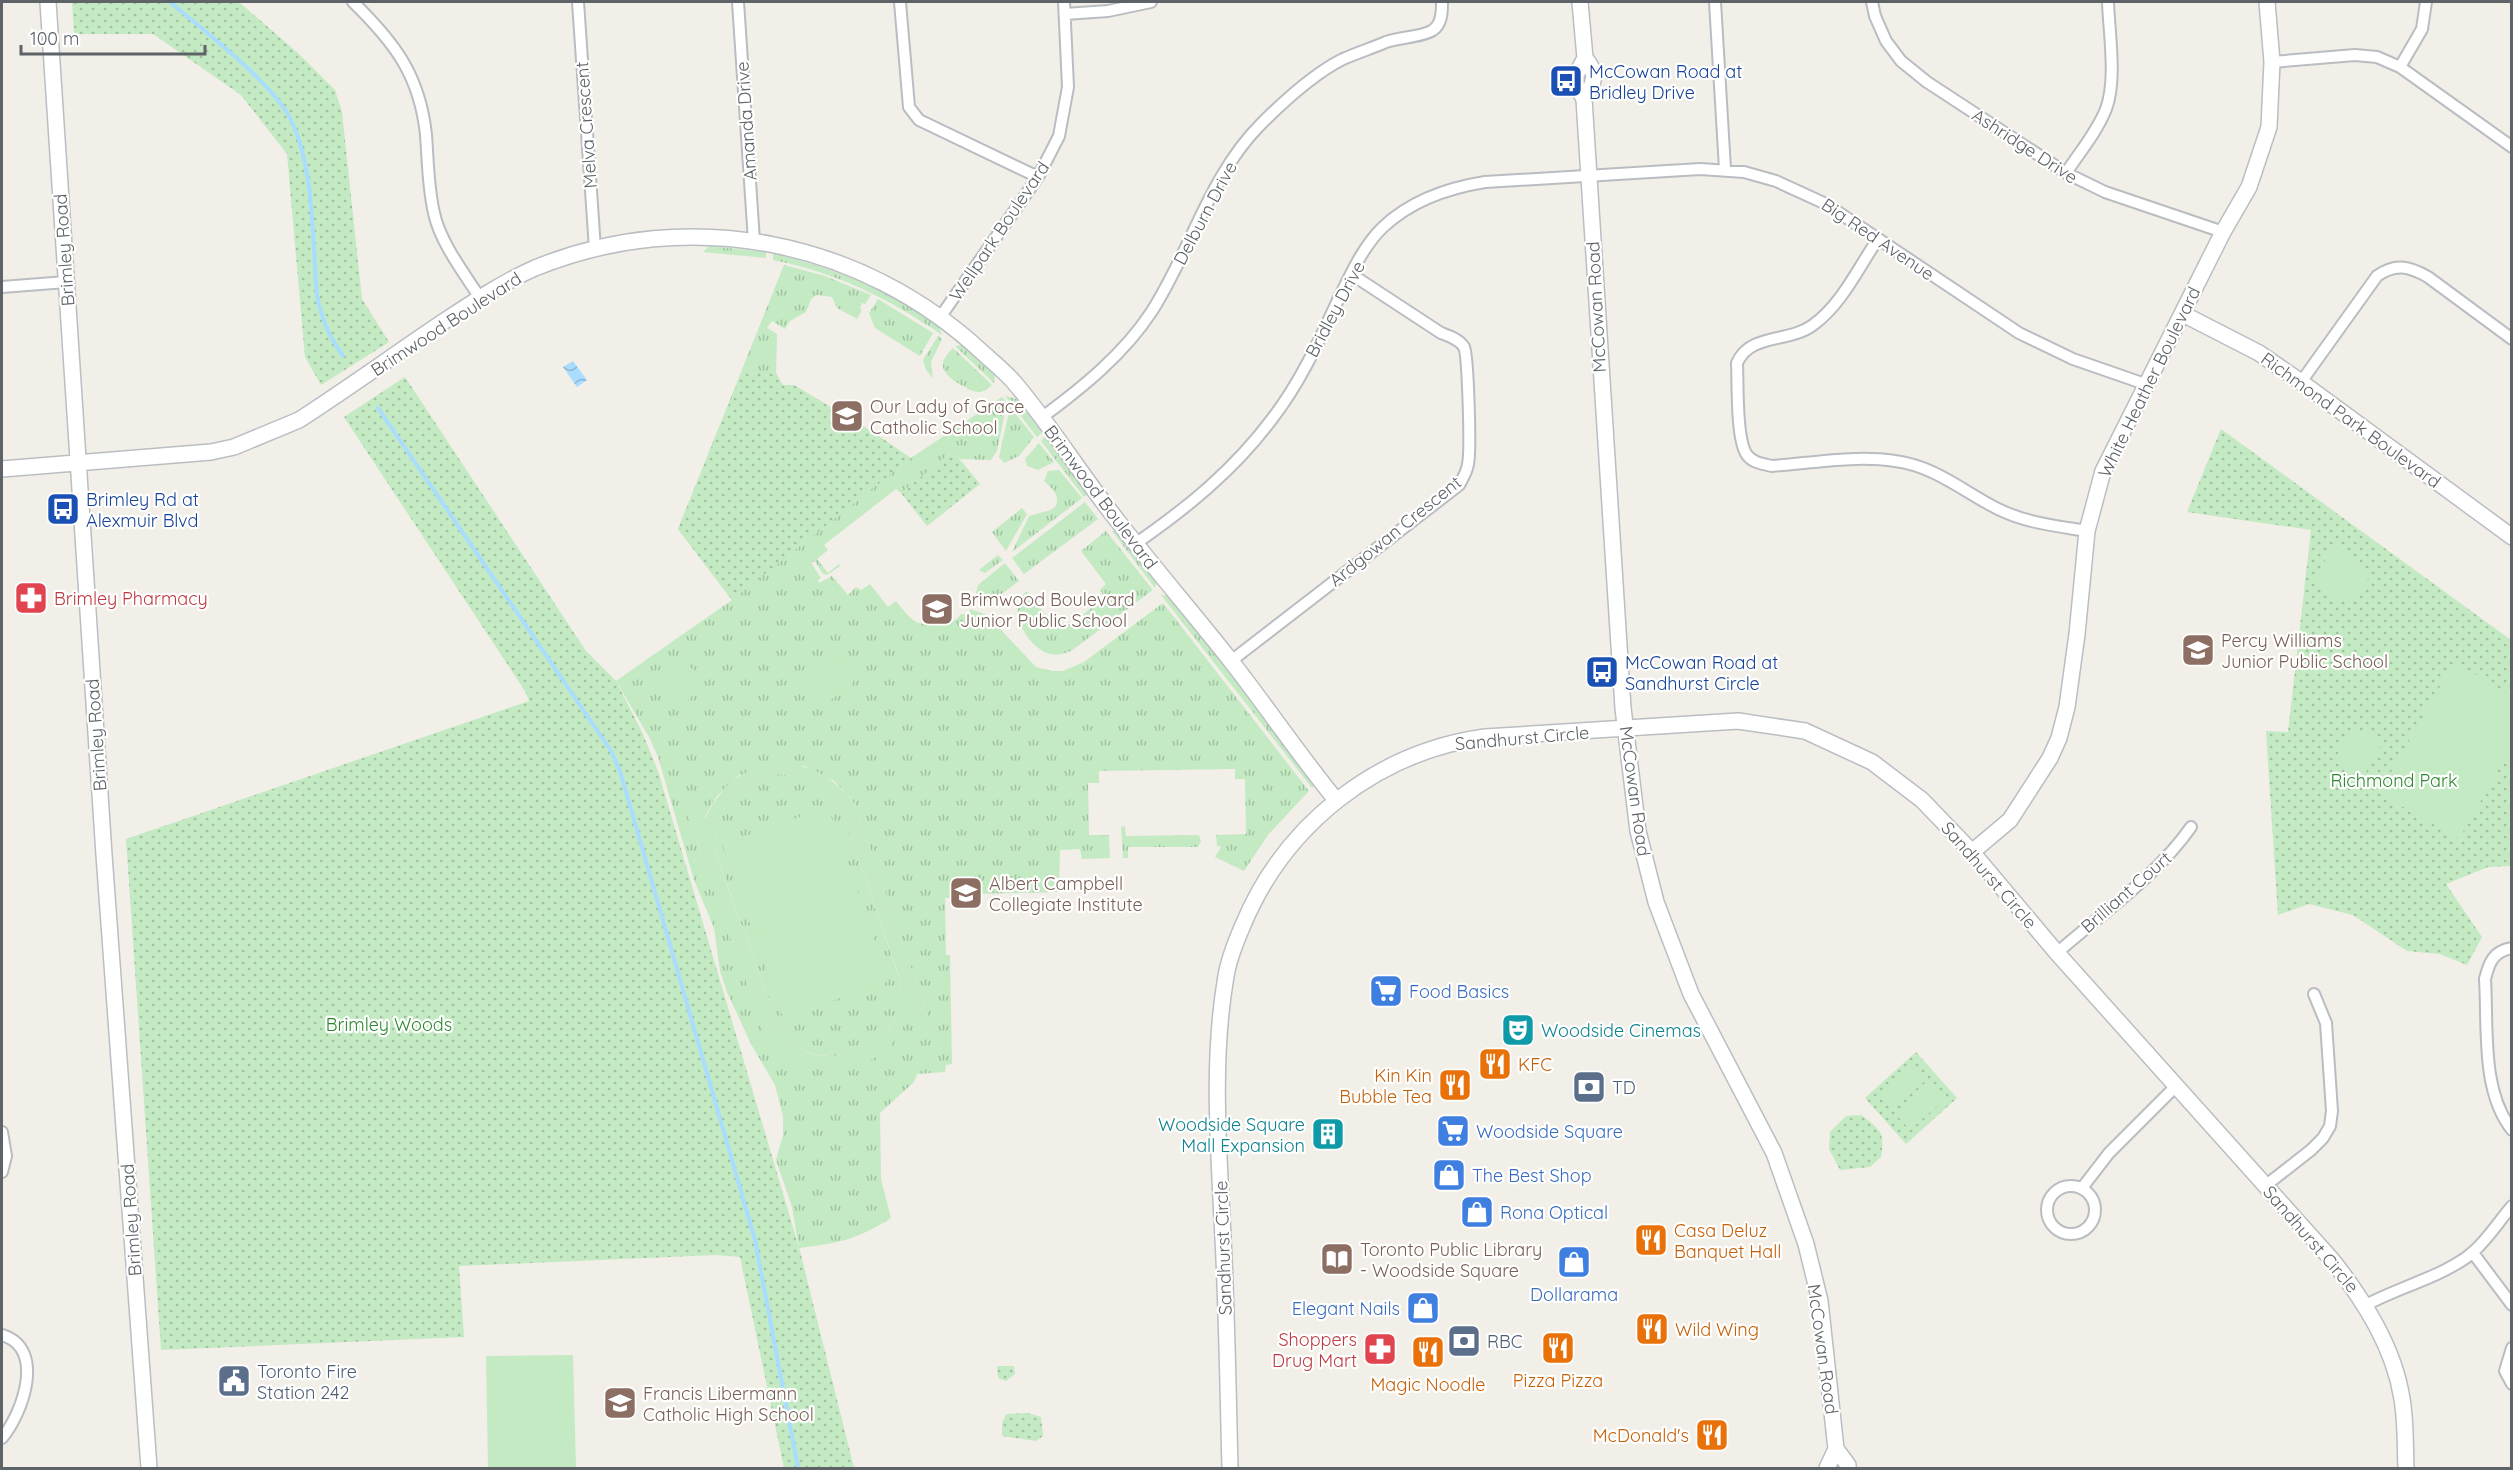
<svg xmlns="http://www.w3.org/2000/svg" width="2513" height="1470" font-family="Quicksand,sans-serif">
<style>
.grass{fill:url(#grass-tufts);fill-rule:evenodd}
.park{fill:url(#park-dots)}
.garden{fill:#c3eac2;fill-rule:evenodd}
.water{fill:url(#water-waves)}
.lines{fill:none;stroke-linecap:round;stroke-linejoin:round}
.stream{stroke:#a9ddff;stroke-width:4}
.street-casing{stroke:#b9bdc1;stroke-width:14}
.secondary-casing{stroke:#babec3;stroke-width:18}
.street{stroke:#fff;stroke-width:10}
.secondary{stroke:#fff;stroke-width:15}
.labels{text-anchor:middle;dominant-baseline:central;stroke-width:4.5;stroke-linejoin:round;paint-order:stroke}
.transit-label{font-size:18px;fill:#164399;stroke:#fff;text-anchor:start}
.street-label{font-size:18px;fill:#5e6368;stroke:#fff}
.education-label{font-size:18px;fill:#785e54;stroke:#fff;text-anchor:start}
.health-label{font-size:18px;fill:#be3a42;stroke:#fff;text-anchor:start}
.park-label{font-size:18px;fill:#2e872f;stroke:#fff}
.shop-label{font-size:18px;fill:#366cbe;stroke:#fff;text-anchor:start}
.culture-label{font-size:18px;fill:#0d838f;stroke:#fff;text-anchor:start}
.food-label{font-size:18px;fill:#c56008;stroke:#fff;text-anchor:start}
.service-label{font-size:18px;fill:#4e5e75;stroke:#fff;text-anchor:start}
</style>
<defs>
<pattern id="grass-tufts" width="24" height="20" patternUnits="userSpaceOnUse" patternTransform="scale(1.5)"><rect width="24" height="20" fill="#c3eac2"/><path d="M3 7l-1-3M5 7V3M7 7l1-3M15 17l-1-3M17 17v-4M19 17l1-3" fill="none" stroke="#a2c1a1"/></pattern>
<pattern id="park-dots" width="8" height="8" patternUnits="userSpaceOnUse" patternTransform="scale(1.5)"><rect width="8" height="8" fill="#c3eac2"/><path d="M2 2h.1M6 6h.1" fill="none" stroke="#a2c1a1" stroke-width="1.8" stroke-linecap="round"/></pattern>
<pattern id="water-waves" width="16" height="10" patternUnits="userSpaceOnUse" patternTransform="scale(1.5)"><rect width="16" height="10" fill="#a9ddff"/><path d="M0 5q4-4 8 0t8 0" fill="none" stroke="#8db7d2"/></pattern>
</defs>
<rect width="100%" height="100%" fill="#f1efe7"/>
<!-- grass -->
<path class="grass" d="M709,246L766,252V258L703,252Z
M773,253C805,260 937,302 942,335C890,299 835,272 773,260Z
M784,265L825,276L871,295L865,304L862,303L860,308L862,310L857,319L837,308L832,297L817,295L811,299L806,312L790,321L785,329L772,321L767,328L777,334L776,373L765,375L848,506L911,458L1002,397L1007,403L997,451L991,460L960,459L953,451L901,493L896,489L824,545L828,550L817,559L828,573L839,564L840,566L827,575L823,574L815,561L811,563L821,578L818,580L819,583L832,576L848,595L856,587L861,590L870,584L888,607L896,601C914,624 920,631 947,616L950,623L957,619L961,614L969,615L970,609L987,615L1036,667L1052,671H1063L1084,662L1163,603L1309,791L1268,835L1244,871L1215,857L1221,847L1217,846L1216,835L1246,834L1245,779H1235V769L1099,771V783H1088L1089,835H1109L1110,858L1082,859L1080,849L1060,850L1059,892L966,894L965,898H945L946,955H950L952,1064L946,1065L945,1072L917,1074L914,1082L880,1113L881,1179L891,1218C856,1240 839,1243 799,1248L792,1207L776,1160L783,1135V1116L775,1085L751,1044L727,992L720,971L714,928L694,880L658,757L649,737L616,681L732,600L678,529ZM804,766L834,781L855,804L931,1026L911,1012L903,1027L831,1070L782,1053L764,1032L684,806L698,800L704,818L717,796L739,775Z
M878,299L933,333L920,356L875,328L869,313Z
M938,336L942,339L931,362L933,378L926,370L923,360Z
M961,345L995,375L994,383L955,346Z
M953,348L992,385C988,388 985,392 979,392C972,392 967,388 961,385C943,374 935,365 953,348Z
M1005,396L1016,399L1042,433L1037,437Z
M1010,407L1034,437L1019,456L1004,463L999,457Z
M1045,436L1089,493L1084,497L1041,441Z
M1039,443L1054,462L1038,470L1027,466L1025,459Z
M1059,470L1082,498L1012,552L1029,516L1051,510L1056,506C1060,494 1052,489 1044,481L1048,471Z
M1085,502L1098,519L1024,574L1012,558Z
M1022,508L1027,514L1006,551L992,532Z
M1118,530L1157,581L1155,588L1112,531Z
M1106,531L1153,590L1071,651C1063,654 1056,656 1047,653C1027,645 1004,608 1027,591L1053,625L1060,620L1066,627L1105,598L1100,590L1106,584L1081,551Z
M998,555L1003,560L985,573L979,570Z
M1005,563L1019,581L992,601L980,600L976,592L978,585Z
M1161,595L1169,596L1314,782L1315,785L1312,788Z
M773,774C809,775 817,779 840,806L899,977C899,985 901,996 899,1005C896,1017 889,1032 879,1041C856,1058 818,1062 795,1045C789,1040 784,1033 779,1028L717,857C711,818 732,780 773,774Z
M1125,826L1126,836L1199,835L1201,841L1198,847H1128V858H1123L1121,827Z"/>
<!-- park -->
<path class="park" d="M72,2H239L298,53L335,90L342,112L362,299L389,342L321,385L305,357L287,154L241,95L153,34H74Z
M744,367L764,375L776,373L783,385H794L873,432L911,458L732,600L678,529Z
M405,377L586,651L616,681L642,732L658,771L800,1251L854,1468H784L740,1257L716,1255L459,1266L464,1337L161,1350L126,839L529,701L525,691L344,417Z
M2221,429L2511,640V866L2488,867L2446,884L2482,937L2467,965L2440,954L2407,951L2353,915L2309,904L2278,915L2266,731L2288,732L2311,530L2187,512Z
M953,451L980,484L927,526L901,493Z
M1916,1052L1957,1098L1906,1144L1865,1098Z
M1861,1115C1881,1130 1885,1132 1881,1157L1870,1167L1840,1170L1829,1149L1830,1132L1846,1116Z
M997,1366H1014L1015,1374L1006,1381L998,1378Z
M1027,1413L1041,1417L1043,1436L1036,1441L1002,1436V1424L1006,1414Z"/>
<!-- garden -->
<path class="garden" d="M2336,547L2359,561L2369,572C2368,586 2360,597 2346,601C2331,601 2322,595 2317,579L2321,567L2332,548Z
M827,653L844,658L857,676L850,686L829,701L806,683L808,673Z
M682,662L697,672L698,688L687,702L674,704L653,689V674Z
M2454,662L2512,696L2511,748L2459,839L2379,793Z
M2352,730L2367,732L2382,743L2365,774L2360,776L2341,765L2337,758L2341,740Z
M781,763C818,767 831,777 855,804L931,1026L919,1032L911,1013C904,1025 896,1042 885,1051C859,1073 814,1076 786,1057C778,1051 771,1040 764,1033L684,806L698,800L705,818C725,782 739,769 781,763ZM773,774C808,775 817,779 840,806L899,976C900,993 900,1007 893,1022C877,1055 824,1067 795,1045C789,1040 784,1033 779,1028L717,858C711,818 732,780 773,774Z
M828,807L889,981L783,1018L722,844Z
M1911,1065L1925,1081L1892,1110L1878,1095Z
M1929,1086L1943,1101L1910,1130L1896,1115Z
M573,1355L576,1468H488L486,1356Z"/>
<!-- water -->
<path class="water" d="M573,361L587,380L577,387L563,367Z"/>
<g class="lines">
<!-- stream -->
<path class="stream" d="M170,2C203,30 273,83 291,120C315,170 312,242 317,296C322,320 329,336 343,356
M378,408L588,717L611,751L620,771L755,1240L798,1468"/>
<defs>
<path id="street" d="M353,2C395,43 420,76 426,135C428,161 428,188 434,213C440,242 464,273 480,298
M578,2L595,249
M738,2L754,241
M900,2L909,107L919,120L1038,177
M1715,2L1725,169
M1872,2L1875,16L1886,41L1901,61L1927,82L2066,173L2105,192L2223,232
M1065,14L1108,11L1151,2
M2272,62L2355,55L2377,57L2400,67L2512,147
M2400,67L2422,29L2426,2
M2066,173C2079,153 2097,132 2106,109C2117,80 2109,33 2108,2
M1878,239C1858,268 1842,304 1813,325C1789,343 1750,333 1737,363C1738,384 1736,440 1747,455C1753,463 1763,464 1772,466C1812,463 1855,455 1895,461C1935,466 1964,492 1998,509C2026,523 2057,526 2087,531
M2,287L66,282
M941,316L1038,177L1059,136L1068,87L1064,2
M2301,382L2377,276C2395,263 2409,266 2428,277L2512,339
M1041,418C1082,388 1124,354 1152,311C1191,250 1209,176 1261,124C1284,101 1315,73 1343,59C1357,53 1372,48 1386,42C1400,37 1423,37 1433,30C1442,24 1442,11 1442,2
M1135,544C1187,508 1234,470 1272,419C1300,383 1319,341 1338,300C1350,276 1363,246 1383,227C1412,200 1447,188 1485,182L1700,169L1744,172L1776,181L1826,204L2019,333L2073,359L2145,384
M1231,661L1459,485C1463,478 1467,472 1468,464C1471,451 1468,355 1464,347C1459,339 1449,336 1441,333L1351,274
M2512,948C2493,951 2489,963 2485,979C2488,1028 2481,1091 2512,1130
M2057,953C2102,913 2156,877 2191,827
M2,1132L6,1156L2,1172
M2265,1186L2311,1150L2323,1138L2330,1126L2332,1111L2326,1023L2314,994
M2047 1210a24 24 0 1 1 48 0a24 24 0 1 1-48 0Z
M2082,1188L2109,1153L2176,1086
M2473,1253L2512,1305
M2366,1305C2397,1288 2449,1274 2473,1252C2488,1239 2499,1221 2512,1206
M2,1335C46,1348 23,1413 2,1438
M2512,1348L2505,1371L2512,1384"/>
<path id="secondary" d="M48,2L104,855L149,1468
M1580,2L1585,58L1576,75V85L1584,99L1623,708L1638,831L1656,902L1691,994L1774,1153L1806,1244L1820,1301L1836,1449L1848,1465V1468
M1584,99C1595,83 1598,73 1585,58
M2183,314L2259,353L2301,382L2512,537
M2,469L211,452L234,447L299,420C347,389 394,355 443,322C472,303 503,282 535,268C690,205 862,240 983,353C993,362 1004,371 1013,381C1050,424 1081,475 1117,520C1154,568 1194,614 1231,661C1267,707 1299,755 1336,800
M1972,852L2010,820L2050,758L2059,738L2067,707L2077,634L2087,531L2103,471L2223,232L2249,187L2269,127L2272,62L2267,2
M1230,1468C1228,1392 1227,1315 1223,1238C1219,1152 1211,1062 1226,976C1229,958 1236,941 1243,925C1285,824 1377,752 1485,737L1738,721L1805,731L1872,762L1922,800L1972,852L2057,953L2333,1261C2364,1301 2394,1347 2402,1399C2406,1422 2405,1446 2406,1468
M1827,1468L1836,1449"/>
</defs>
<!-- street casing -->
<use href="#street" class="street-casing"/>
<!-- secondary casing -->
<use href="#secondary" class="secondary-casing"/>
<!-- street -->
<use href="#street" class="street"/>
<!-- secondary -->
<use href="#secondary" class="secondary"/>
</g>
<!-- icons -->
<defs>
<symbol id="bus-square" viewBox="-11 -11 22 22"><rect x="-9" y="-9" width="18" height="18" rx="4" fill="#1a4fb4" stroke="#fff"/><path d="M-5-6H5V4H4V6H2V4H-2V6H-4V4H-5ZM-3.5-4V0h7V-4ZM-3.5 1.2v1.5H-2V1.2ZM2 1.2v1.5H3.5V1.2Z" fill="#fff"/></symbol>
<symbol id="school-square" viewBox="-11 -11 22 22"><rect x="-9" y="-9" width="18" height="18" rx="4" fill="#8d6e63" stroke="#fff"/><path d="M0-5L7-2L0 1L-7-2ZM-4 1L0 2.5L4 1V4Q0 6-4 4Z" fill="#fff"/></symbol>
<symbol id="pharmacy-square" viewBox="-11 -11 22 22"><rect x="-9" y="-9" width="18" height="18" rx="4" fill="#e0444e" stroke="#fff"/><path d="M-2-6h4v4h4v4h-4v4h-4v-4h-4v-4h4Z" fill="#fff"/></symbol>
<symbol id="supermarket-square" viewBox="-11 -11 22 22"><rect x="-9" y="-9" width="18" height="18" rx="4" fill="#3f7fe0" stroke="#fff"/><path d="M-6-5.5h2.5l.6 2H6L4.5 2H-2.5L-4.4-4H-6ZM-1.5 3.2a1.3 1.3 0 1 0 .1 0ZM3 3.2a1.3 1.3 0 1 0 .1 0Z" fill="#fff"/></symbol>
<symbol id="theatre-square" viewBox="-11 -11 22 22"><rect x="-9" y="-9" width="18" height="18" rx="4" fill="#0f9aa8" stroke="#fff"/><path d="M-5-5.5Q0-4 5-5.5V0Q5 5 0 6Q-5 5-5 0ZM-3.3-2.5H-1v1.5H-3.3ZM1-2.5H3.3v1.5H1ZM-2.8 1Q0 5.5 2.8 1Z" fill="#fff"/></symbol>
<symbol id="restaurant-square" viewBox="-11 -11 22 22"><rect x="-9" y="-9" width="18" height="18" rx="4" fill="#e8710a" stroke="#fff"/><path d="M-5-6h1v4h1v-4h1v4h1v-4h1v5L-1.5 .5V6h-2V.5L-5-1ZM5-6V6H3V1.5H1.5Q1.5-4 5-6Z" fill="#fff"/></symbol>
<symbol id="bank-square" viewBox="-11 -11 22 22"><rect x="-9" y="-9" width="18" height="18" rx="4" fill="#5c6f8a" stroke="#fff"/><path d="M-6-4H6V4H-6ZM0-2.3a2.3 2.3 0 1 0 0 4.6a2.3 2.3 0 1 0 0-4.6Z" fill="#fff"/></symbol>
<symbol id="building-square" viewBox="-11 -11 22 22"><rect x="-9" y="-9" width="18" height="18" rx="4" fill="#0f9aa8" stroke="#fff"/><path d="M-4-6H4V6H1V3H-1V6H-4ZM-2.5-4.3h1.7v1.8h-1.7ZM.8-4.3h1.7v1.8H.8ZM-2.5-1h1.7V.8h-1.7ZM.8-1h1.7V.8H.8Z" fill="#fff"/></symbol>
<symbol id="shop-square" viewBox="-11 -11 22 22"><rect x="-9" y="-9" width="18" height="18" rx="4" fill="#3f7fe0" stroke="#fff"/><path d="M-5-2.5h2.3a2.7 3.5 0 0 1 5.4 0H5L5.5 6h-11ZM-1.5-2.5h3a1.5 2.3 0 0 0-3 0Z" fill="#fff"/></symbol>
<symbol id="library-square" viewBox="-11 -11 22 22"><rect x="-9" y="-9" width="18" height="18" rx="4" fill="#8d6e63" stroke="#fff"/><path d="M-6-4Q-3-5.5-.7-3.5V5Q-3 3-6 4ZM6-4Q3-5.5 .7-3.5V5Q3 3 6 4Z" fill="#fff"/></symbol>
<symbol id="civic-square" viewBox="-11 -11 22 22"><rect x="-9" y="-9" width="18" height="18" rx="4" fill="#5c6f8a" stroke="#fff"/><path d="M-.6-6.5H3V-4.5H.6V-3L4-1V1h2V6H-6V1h2V-1L-.6-3ZM-1.2 2.5V6h2.4V2.5Z" fill="#fff"/></symbol>
</defs>
<g fill-rule="evenodd">
<use href="#bus-square" x="1547" y="62" width="38" height="38"/>
<use href="#school-square" x="828" y="397" width="38" height="38"/>
<use href="#bus-square" x="44" y="490" width="38" height="38"/>
<use href="#pharmacy-square" x="12" y="579" width="38" height="38"/>
<use href="#school-square" x="918" y="590" width="38" height="38"/>
<use href="#school-square" x="2179" y="631" width="38" height="38"/>
<use href="#bus-square" x="1583" y="653" width="38" height="38"/>
<use href="#school-square" x="947" y="874" width="38" height="38"/>
<use href="#supermarket-square" x="1367" y="972" width="38" height="38"/>
<use href="#theatre-square" x="1499" y="1011" width="38" height="38"/>
<use href="#restaurant-square" x="1476" y="1045" width="38" height="38"/>
<use href="#restaurant-square" x="1436" y="1066" width="38" height="38"/>
<use href="#bank-square" x="1570" y="1068" width="38" height="38"/>
<use href="#supermarket-square" x="1434" y="1112" width="38" height="38"/>
<use href="#building-square" x="1309" y="1115" width="38" height="38"/>
<use href="#shop-square" x="1430" y="1156" width="38" height="38"/>
<use href="#shop-square" x="1458" y="1193" width="38" height="38"/>
<use href="#restaurant-square" x="1632" y="1221" width="38" height="38"/>
<use href="#library-square" x="1318" y="1240" width="38" height="38"/>
<use href="#shop-square" x="1555" y="1243" width="38" height="38"/>
<use href="#shop-square" x="1404" y="1289" width="38" height="38"/>
<use href="#restaurant-square" x="1633" y="1310" width="38" height="38"/>
<use href="#bank-square" x="1445" y="1322" width="38" height="38"/>
<use href="#restaurant-square" x="1539" y="1329" width="38" height="38"/>
<use href="#pharmacy-square" x="1361" y="1330" width="38" height="38"/>
<use href="#restaurant-square" x="1409" y="1333" width="38" height="38"/>
<use href="#civic-square" x="215" y="1362" width="38" height="38"/>
<use href="#school-square" x="601" y="1384" width="38" height="38"/>
<use href="#restaurant-square" x="1693" y="1416" width="38" height="38"/>
</g>
<g class="labels">
<!-- transit labels -->
<g class="transit-label">
<text x="1589" y="71">McCowan Road at<tspan x="1589" dy="21">Bridley Drive</tspan></text>
<text x="86" y="499">Brimley Rd at<tspan x="86" dy="21">Alexmuir Blvd</tspan></text>
<text x="1625" y="662">McCowan Road at<tspan x="1625" dy="21">Sandhurst Circle</tspan></text>
</g>
<!-- street labels -->
<g class="street-label">
<text transform="translate(746 121) rotate(-94)">Amanda Drive</text>
<text transform="translate(586 125) rotate(-94)">Melva Crescent</text>
<text transform="translate(2025 146) rotate(33)">Ashridge Drive</text>
<text transform="translate(1205 213) rotate(-62)">Delburn Drive</text>
<text transform="translate(999 231) rotate(-56)">Wellpark Boulevard</text>
<text transform="translate(1878 239) rotate(34)">Big Red Avenue</text>
<text transform="translate(64 250) rotate(-94)">Brimley Road</text>
<text transform="translate(1596 307) rotate(-93)">McCowan Road</text>
<text transform="translate(1335 309) rotate(-62)">Bridley Drive</text>
<text transform="translate(446 324) rotate(-33)">Brimwood Boulevard</text>
<text transform="translate(2149 382) rotate(-64)">White Heather Boulevard</text>
<text transform="translate(2351 420) rotate(36)">Richmond Park Boulevard</text>
<text transform="translate(1101 497) rotate(53)">Brimwood Boulevard</text>
<text transform="translate(1395 531) rotate(-39)">Ardgowan Crescent</text>
<text transform="translate(96 735) rotate(-94)">Brimley Road</text>
<text transform="translate(1522 738) rotate(-5)">Sandhurst Circle</text>
<text transform="translate(1635 791) rotate(82)">McCowan Road</text>
<text transform="translate(1989 875) rotate(49)">Sandhurst Circle</text>
<text transform="translate(2126 892) rotate(-41)">Brilliant Court</text>
<text transform="translate(131 1220) rotate(-94)">Brimley Road</text>
<text transform="translate(2311 1239) rotate(49)">Sandhurst Circle</text>
<text transform="translate(1223 1248) rotate(-92)">Sandhurst Circle</text>
<text transform="translate(1823 1349) rotate(82)">McCowan Road</text>
</g>
<!-- education labels -->
<g class="education-label">
<text x="870" y="406">Our Lady of Grace<tspan x="870" dy="21">Catholic School</tspan></text>
<text x="960" y="599">Brimwood Boulevard<tspan x="960" dy="21">Junior Public School</tspan></text>
<text x="2221" y="640">Percy Williams<tspan x="2221" dy="21">Junior Public School</tspan></text>
<text x="989" y="883">Albert Campbell<tspan x="989" dy="21">Collegiate Institute</tspan></text>
<text x="1360" y="1249">Toronto Public Library<tspan x="1360" dy="21">- Woodside Square</tspan></text>
<text x="643" y="1393">Francis Libermann<tspan x="643" dy="21">Catholic High School</tspan></text>
</g>
<!-- health labels -->
<g class="health-label">
<text x="54" y="598">Brimley Pharmacy</text>
<text x="1357" y="1339" text-anchor="end">Shoppers<tspan x="1357" dy="21">Drug Mart</tspan></text>
</g>
<!-- park labels -->
<g class="park-label">
<text x="2394" y="780">Richmond Park</text>
<text x="389" y="1024">Brimley Woods</text>
</g>
<!-- shop labels -->
<g class="shop-label">
<text x="1409" y="991">Food Basics</text>
<text x="1476" y="1131">Woodside Square</text>
<text x="1472" y="1175">The Best Shop</text>
<text x="1500" y="1212">Rona Optical</text>
<text x="1574" y="1294" text-anchor="middle">Dollarama</text>
<text x="1400" y="1308" text-anchor="end">Elegant Nails</text>
</g>
<!-- culture labels -->
<g class="culture-label">
<text x="1541" y="1030">Woodside Cinemas</text>
<text x="1305" y="1124" text-anchor="end">Woodside Square<tspan x="1305" dy="21">Mall Expansion</tspan></text>
</g>
<!-- food labels -->
<g class="food-label">
<text x="1518" y="1064">KFC</text>
<text x="1432" y="1075" text-anchor="end">Kin Kin<tspan x="1432" dy="21">Bubble Tea</tspan></text>
<text x="1674" y="1230">Casa Deluz<tspan x="1674" dy="21">Banquet Hall</tspan></text>
<text x="1675" y="1329">Wild Wing</text>
<text x="1558" y="1380" text-anchor="middle">Pizza Pizza</text>
<text x="1428" y="1384" text-anchor="middle">Magic Noodle</text>
<text x="1689" y="1435" text-anchor="end">McDonald's</text>
</g>
<!-- service labels -->
<g class="service-label">
<text x="1612" y="1087">TD</text>
<text x="1487" y="1341">RBC</text>
<text x="257" y="1371">Toronto Fire<tspan x="257" dy="21">Station 242</tspan></text>
</g>
</g>
<!-- border -->
<rect width="2513" height="1470" fill="none" stroke="#5e6368" stroke-width="6"/>
<!-- scale -->
<path d="M21 45v9h184v-9" fill="none" stroke="#5e6368" stroke-width="3"/>
<text x="30" y="45" font-size="18" fill="#5e6368" stroke="#ffffff" stroke-width="4.5" paint-order="stroke">100 m</text>
</svg>
